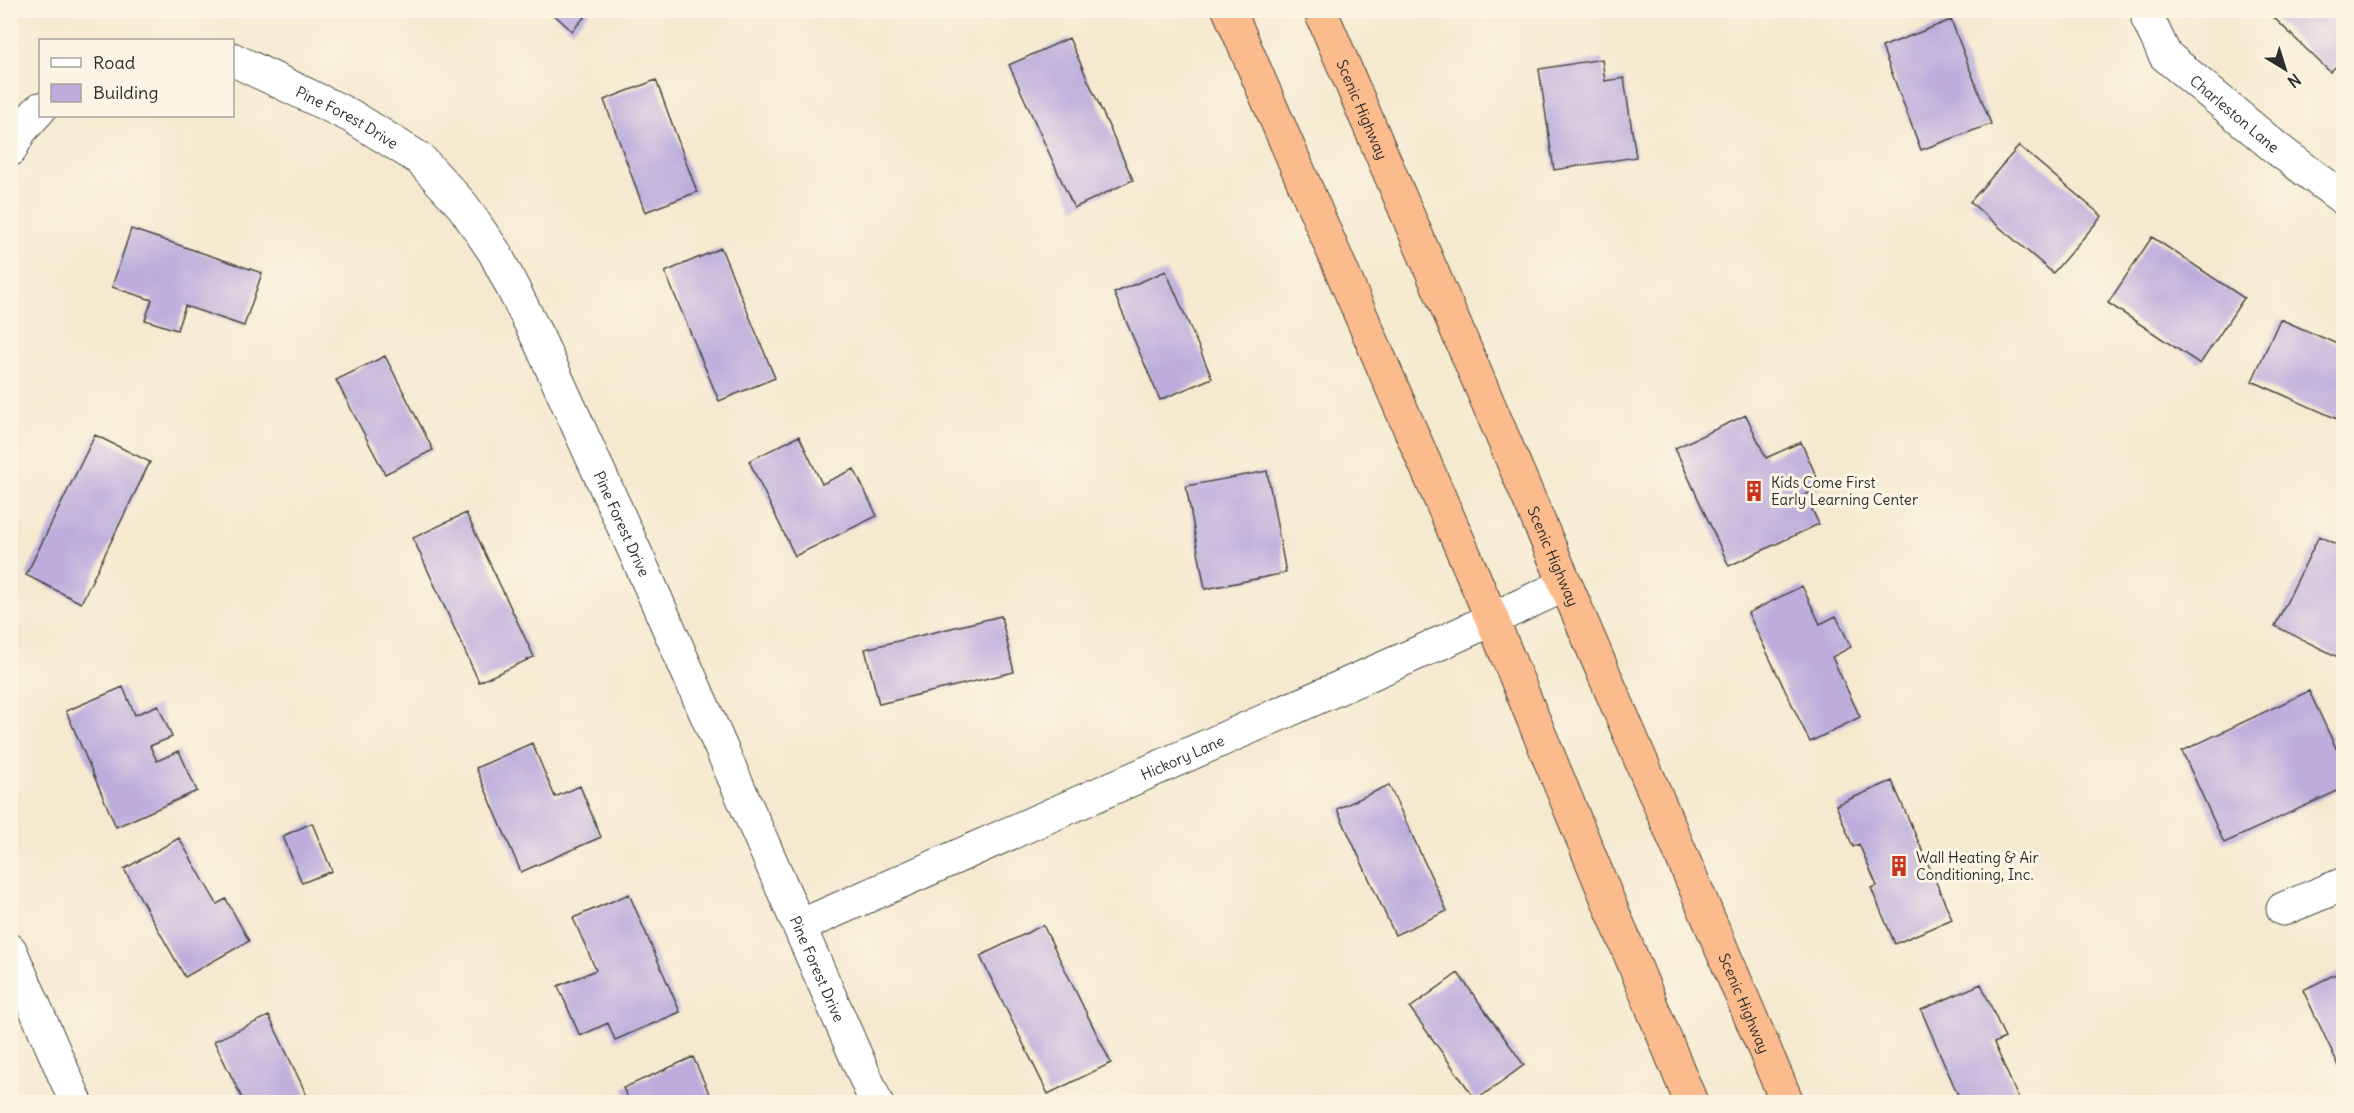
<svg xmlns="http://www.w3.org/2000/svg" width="2354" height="1113" font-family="Delius,sans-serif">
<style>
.building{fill:#bcaddc}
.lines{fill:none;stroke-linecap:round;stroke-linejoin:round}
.street-casing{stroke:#494844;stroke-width:35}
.highway-casing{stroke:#494844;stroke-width:35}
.street{stroke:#fff;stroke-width:33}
.highway{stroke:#fbbb8c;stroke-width:33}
.labels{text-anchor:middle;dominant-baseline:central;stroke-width:6;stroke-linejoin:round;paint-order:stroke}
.street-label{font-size:15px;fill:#2b2b2b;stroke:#fcf5e5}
.poi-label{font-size:15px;fill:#2b2b2b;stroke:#fcf5e5;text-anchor:start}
</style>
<rect width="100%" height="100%" fill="#fcf5e5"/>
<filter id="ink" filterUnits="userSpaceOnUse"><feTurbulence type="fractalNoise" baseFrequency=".0167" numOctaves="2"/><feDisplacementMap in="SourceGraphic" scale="12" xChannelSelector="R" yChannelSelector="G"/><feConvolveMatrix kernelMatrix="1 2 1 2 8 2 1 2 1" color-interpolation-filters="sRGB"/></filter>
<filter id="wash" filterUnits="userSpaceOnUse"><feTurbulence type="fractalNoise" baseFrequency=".008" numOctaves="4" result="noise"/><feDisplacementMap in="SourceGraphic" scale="24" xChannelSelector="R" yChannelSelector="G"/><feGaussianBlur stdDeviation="1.35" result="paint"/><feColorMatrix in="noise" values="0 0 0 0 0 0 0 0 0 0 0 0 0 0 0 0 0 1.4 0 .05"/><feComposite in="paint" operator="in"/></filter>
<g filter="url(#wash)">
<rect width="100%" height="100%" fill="#f5e9cf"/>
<g id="blocks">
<!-- building -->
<path class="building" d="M549,10H591L572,31Z
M2273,10H2344V59L2330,72L2270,14Z
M1951,20L1991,124L1921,150L1882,47Z
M1069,38L1133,180L1074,208L1009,65Z
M1602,59L1605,81L1624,78L1636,157L1554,170L1539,69Z
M656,80L697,192L645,212L604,100Z
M2019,146L2102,216L2053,273L1970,202Z
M131,229L262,273L244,326L185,306L177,330L145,320L152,300L112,287Z
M2152,237L2244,298L2200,364L2108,303Z
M721,248L775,378L719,401L665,272Z
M1166,271L1212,378L1160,400L1114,293Z
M2280,319L2344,347V422L2252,381Z
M385,356L433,450L385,474L336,380Z
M1746,415L1766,458L1801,442L1821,487L1805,495L1819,524L1729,566L1675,448Z
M95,435L150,462L81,603L26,575Z
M799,436L822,484L854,469L877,516L795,556L749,461Z
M1267,471L1286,573L1205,589L1186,486Z
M466,513L534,657L479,682L413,538Z
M2319,536L2344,548V660L2275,626Z
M1802,586L1820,624L1836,616L1851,647L1832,657L1860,717L1810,742L1748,613Z
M1001,616L1014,672L879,704L865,649Z
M123,687L135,715L158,705L172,737L150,746L157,761L179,751L197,791L116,827L66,711Z
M2309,691L2344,765V788L2224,843L2182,751Z
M532,743L555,797L580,786L601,837L521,872L476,768Z
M1892,781L1952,919L1895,944L1871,888L1877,886L1859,844L1853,847L1836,805Z
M1389,785L1447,911L1395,935L1337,809Z
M312,823L332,871L302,883L283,836Z
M179,838L217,904L226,899L249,941L185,977L124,869Z
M629,894L680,1012L615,1040L608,1023L580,1036L558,986L596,970L573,918Z
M1043,925L1111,1063L1048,1094L980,956Z
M2344,970V1077L2303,990Z
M1458,973L1524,1065L1476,1100L1410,1008Z
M1981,984L2005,1038L1994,1043L2020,1102H1961L1921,1010Z
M269,1016L310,1102H244L214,1041Z
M693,1057L713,1102H630L623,1088Z"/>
</g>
</g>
<g filter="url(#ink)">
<use href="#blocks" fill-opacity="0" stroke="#494844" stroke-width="1.5"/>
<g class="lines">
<defs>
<g id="street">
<path id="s1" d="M2149,10L2148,19L2165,55L2276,148L2344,199"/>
<path id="s2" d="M232,59L351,116L420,159L463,206L495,253L540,342L641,565L876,1102"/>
<path d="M10,150L20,131L40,109"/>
<path d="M2283,909L2344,884"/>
<path id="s3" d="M800,926L1445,641L1565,585"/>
<path d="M10,950L76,1102"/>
</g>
<g id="highway">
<path d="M1229,10L1492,619L1691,1102"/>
<path id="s4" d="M1320,10L1787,1102"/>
</g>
</defs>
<!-- street casing -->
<use href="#street" class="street-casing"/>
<!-- highway casing -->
<use href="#highway" class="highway-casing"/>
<!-- street -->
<use href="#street" class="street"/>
<!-- highway -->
<use href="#highway" class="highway"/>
</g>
</g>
<!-- icons -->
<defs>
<symbol id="building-bare" viewBox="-9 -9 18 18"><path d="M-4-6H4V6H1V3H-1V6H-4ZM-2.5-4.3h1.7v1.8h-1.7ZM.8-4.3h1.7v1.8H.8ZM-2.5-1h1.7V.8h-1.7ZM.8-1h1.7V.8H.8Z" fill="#c8321e" stroke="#fcf5e5" stroke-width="2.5" paint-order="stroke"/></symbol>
</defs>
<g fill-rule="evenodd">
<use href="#building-bare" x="1739" y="476" width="30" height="30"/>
<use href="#building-bare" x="1884" y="851" width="30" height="30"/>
</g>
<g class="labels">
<!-- street labels -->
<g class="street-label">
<text stroke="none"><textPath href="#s4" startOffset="108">Scenic Highway</textPath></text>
<text stroke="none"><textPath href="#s1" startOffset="140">Charleston Lane</textPath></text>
<text stroke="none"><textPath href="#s2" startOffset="129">Pine Forest Drive</textPath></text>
<text stroke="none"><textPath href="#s2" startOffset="633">Pine Forest Drive</textPath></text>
<text stroke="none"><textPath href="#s4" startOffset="594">Scenic Highway</textPath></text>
<text stroke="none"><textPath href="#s3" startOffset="418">Hickory Lane</textPath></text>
<text stroke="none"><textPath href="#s2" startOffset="1119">Pine Forest Drive</textPath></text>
<text stroke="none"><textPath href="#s4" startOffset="1080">Scenic Highway</textPath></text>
</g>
<!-- poi labels -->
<g class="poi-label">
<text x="1771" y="482">Kids Come First<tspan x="1771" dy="17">Early Learning Center</tspan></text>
<text x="1916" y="857">Wall Heating &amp; Air<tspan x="1916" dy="17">Conditioning, Inc.</tspan></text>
</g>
</g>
<!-- margin -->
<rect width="2354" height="1113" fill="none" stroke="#fcf5e5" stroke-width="36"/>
<!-- legend -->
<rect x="39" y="39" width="195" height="78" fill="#fcf5e5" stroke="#a8a49b" stroke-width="1.5"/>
<rect x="51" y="58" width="30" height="9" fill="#ffffff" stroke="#a8a49b" stroke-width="1.5"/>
<text x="93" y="69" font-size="18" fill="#2b2b2b">Road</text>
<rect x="51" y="84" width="30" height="18" fill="#bcaddc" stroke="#a8a49b" stroke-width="1.5"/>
<text x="93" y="99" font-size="18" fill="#2b2b2b">Building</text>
<!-- north arrow -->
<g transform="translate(2285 69) rotate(142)" stroke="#fcf5e5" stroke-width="4.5" paint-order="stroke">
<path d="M0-4.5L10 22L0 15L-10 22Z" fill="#2b2b2b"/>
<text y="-9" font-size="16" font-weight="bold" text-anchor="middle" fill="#2b2b2b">N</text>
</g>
</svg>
